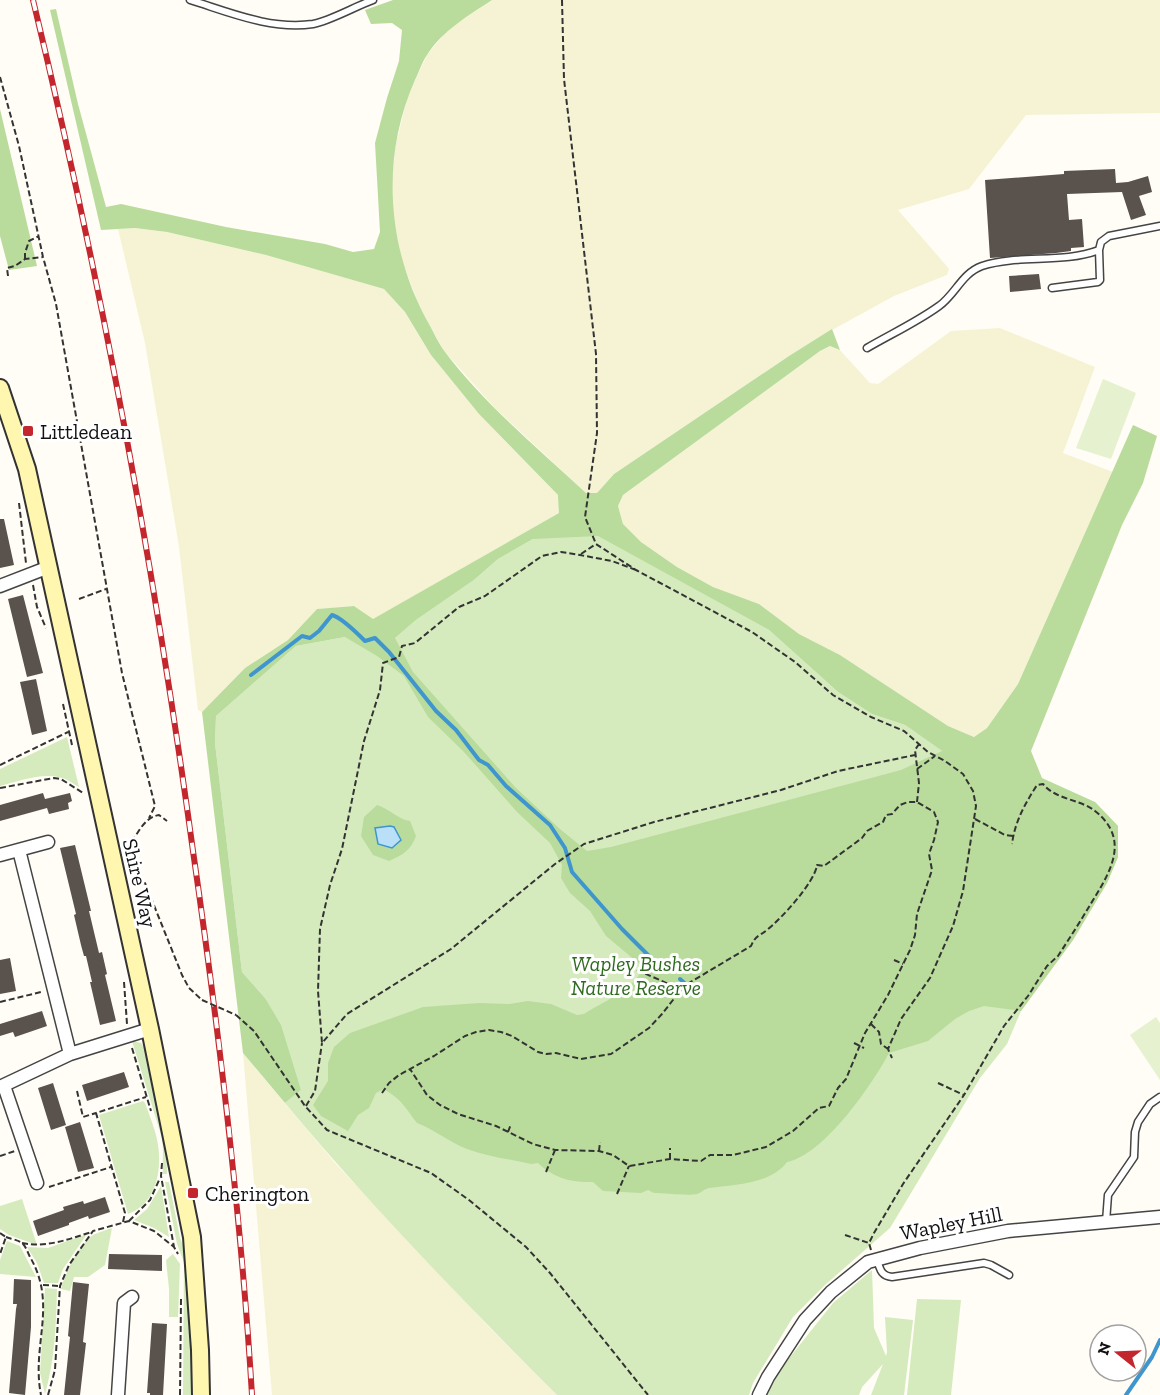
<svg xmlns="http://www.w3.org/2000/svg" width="1160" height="1395" font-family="'Zilla Slab',serif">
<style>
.farmland{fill:#f6f3d4}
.green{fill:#d5ebbd}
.forest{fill:#b9dc9c;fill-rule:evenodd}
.pitch{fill:#e6f2cf}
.water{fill:#b9e0f7;stroke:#3f96cf;stroke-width:1.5}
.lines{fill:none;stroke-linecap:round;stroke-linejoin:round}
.stream{stroke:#3f96cf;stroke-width:4}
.building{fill:#5a524d}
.lane-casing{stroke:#444;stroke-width:9}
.street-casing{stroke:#444;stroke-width:15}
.secondary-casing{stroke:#333;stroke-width:20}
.path{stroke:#333;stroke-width:2;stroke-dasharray:6 3;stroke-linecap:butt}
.lane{stroke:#fff;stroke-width:6}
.street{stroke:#fff;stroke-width:12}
.secondary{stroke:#fff6b0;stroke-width:16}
.rail-casing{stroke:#c4262e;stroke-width:6}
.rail{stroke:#fff;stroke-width:4;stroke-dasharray:11;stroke-linecap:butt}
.path-bridge{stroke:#333;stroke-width:2;stroke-dasharray:6 3;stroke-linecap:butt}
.poi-dot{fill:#c4262e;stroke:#fff;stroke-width:2}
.labels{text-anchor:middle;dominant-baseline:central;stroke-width:6;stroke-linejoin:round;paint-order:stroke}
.poi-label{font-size:21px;fill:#111;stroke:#fff;text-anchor:start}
.street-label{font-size:21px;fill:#111;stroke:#fff}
.park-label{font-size:21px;font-style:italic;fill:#2f6b1f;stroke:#fff}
</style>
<rect width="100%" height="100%" fill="#fffdf5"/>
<!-- farmland -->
<path class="farmland" d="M492,0H1160V113L1026,115L969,189L898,210L945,264L949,269L947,275L894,296L832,330L789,356L614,474L597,493H586L495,408L444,351L420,308L402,261L393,216L392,177L396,144L407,98L427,55L449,28Z
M135,228L167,232L266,255L384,289L405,312L431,355L479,414L558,495L559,513L373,620L354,606L317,609L288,640L245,668L202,712L198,710L179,547L145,343L118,229Z
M1000,328L1095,367L1063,453L1113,472L1018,684L987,728L974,737L948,726L840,655L799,634L759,604L713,587L677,567L641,542L623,524L618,506L623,495L820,351L830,346L838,348L870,383L878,384L951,331Z
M243,1053L336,1164L489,1327L557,1395H272Z"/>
<!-- green -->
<path class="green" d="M558,495L599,536L769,630L838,692L872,714L905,725L942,751L1095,802L1118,826V857L1107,883L1073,940L1021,1011L1007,1044L980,1078L890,1228L825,1285L793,1317L753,1383L749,1395H557C463,1301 370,1205 285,1103L301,1090L265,998L242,972L215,743L216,716L296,646L345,637L395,638L416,620L474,580L498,559L533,539L559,513Z
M67,737L79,787C73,784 68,779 62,778C43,772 19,781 0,786V769Z
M132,1041L141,1043L145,1049L166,1142L167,1174H163C162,1162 164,1150 162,1138Z
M143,1101L145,1103C150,1117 156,1131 158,1145C162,1171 156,1204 128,1214L99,1115Z
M165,1182H169L180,1238L187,1255L193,1340L194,1395H183L184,1262L177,1244Z
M161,1186L169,1237L154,1228L134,1220L147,1209Z
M22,1199L37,1245L9,1235L0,1229V1206Z
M112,1228L105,1265L88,1277H74L70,1291L61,1289C65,1273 79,1244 93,1235C99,1232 106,1230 112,1228Z
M87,1234L63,1269L58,1283H44L37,1263L27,1247L48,1248Z
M7,1241L20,1246L36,1277L0,1274V1260Z
M173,1254L180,1264L178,1317H169V1289L166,1260Z
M872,1270L874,1328L886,1356L887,1352L885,1317L913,1320L904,1395H871L883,1364L862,1387L859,1395H767L779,1371L833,1303Z
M45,1288L57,1289C56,1325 55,1359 45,1394L40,1373Z
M917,1299L961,1300L951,1395H907Z"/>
<!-- forest -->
<path class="forest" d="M393,0H492C468,16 443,30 427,55C422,62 419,72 415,80C380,158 387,250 429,324C434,333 439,344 445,352C485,405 538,448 586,493H597L614,474L789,356L832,329L840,350L830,346L820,351L623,495L618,506L623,524L641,542L677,567L713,587L759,604L799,634L840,655L948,726L974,737L987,728L1018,684L1133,425L1157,436L1143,483L1122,525L1031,751L1042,778L1095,802L1118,826V857L1107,883L1073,940L1021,1011L984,1006L969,1011L955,1019L928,1041L889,1053C872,1085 824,1155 787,1162C771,1184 734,1185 709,1188C704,1189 701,1193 697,1194C687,1196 665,1193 654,1193L648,1190L641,1193L603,1191L593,1182C572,1183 553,1178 538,1163L531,1164C510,1159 488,1157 467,1149C449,1142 435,1130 417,1123C404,1106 403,1101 384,1089L376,1093L369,1108L358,1115L348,1131L321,1116L313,1105L328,1081V1063L334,1047L350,1033L423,1007L479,1003L509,1004L528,1001L551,1004L577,1015L584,1014C602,1002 636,989 643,967L606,936L590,911L570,893L561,878L562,865L550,843L517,812L464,752L428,717L404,676L377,656L345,637L296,646L216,716L215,743L242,972L265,998L281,1025L301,1090L285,1103L243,1053L202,712L245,668L288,640L317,609L354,606L373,619L559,513L558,495L479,414L431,355L405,312L384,289L266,255L167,232L135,228L101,230L50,10L56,9L78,104L106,207L121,204L226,227L325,244L353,252L374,249L380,232L375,143L387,98L399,61L402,30L392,23L371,24L365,10ZM598,536L769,630L838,692L872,714L905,725L942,751L901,770L611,847L587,851L560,829L516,788L413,672L395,638L416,620L474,580L498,559L533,539Z
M0,109L37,266L9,270L0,236Z
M377,805C390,809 397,819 410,821L416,836C411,850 403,855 389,861L373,855L361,836L364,817Z"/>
<!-- pitch -->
<path class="pitch" d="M1103,379L1136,393L1111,459L1076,448Z
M1156,1017L1160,1023V1080L1130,1035Z"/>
<!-- water -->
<path class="water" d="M390,826L394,827L401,840L392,848L378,844L375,828Z"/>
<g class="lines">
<!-- stream -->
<path class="stream" d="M251,675L302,636L310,638L319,631L332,615C340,617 358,634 365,641L375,638L389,652L436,711L456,730L479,760L488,765L506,786L550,825L565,848L572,872L622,929L659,966
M680,979L692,990
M1126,1395L1152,1357L1160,1340"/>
</g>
<!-- building -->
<path class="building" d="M1115,169L1116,183L1128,182L1148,176L1152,192L1139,196L1146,215L1131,220L1122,192L1067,194L1069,220L1082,219L1084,247L1071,248V251L1056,253L990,258L985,180L1064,174V171Z
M1039,274L1041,289L1010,292L1009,276Z
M0,519H4L14,565L0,568Z
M23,595L43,673L27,677L8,599Z
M36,679L47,731L32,735L20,682Z
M43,793L45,799L70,793L72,801L68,803L69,809L49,814L47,808L0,821V805Z
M75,845L91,911H89L99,953L102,952L107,974L105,975L116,1021L100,1025L90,982H92L86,956H84L81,945L74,915L76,914L60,848Z
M10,958L16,991L0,994V960Z
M42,1011L47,1026L15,1037L13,1032L0,1036V1024Z
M124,1072L129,1087L87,1101L82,1085Z
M53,1083L66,1125L51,1130L38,1088Z
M80,1122L94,1168L78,1172L65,1127Z
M105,1197L110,1212L89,1219L88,1216L69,1223V1225L38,1236L33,1221L64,1210L63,1207L83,1201L84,1204Z
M109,1254L162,1255V1271L108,1269Z
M14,1279L31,1280V1327L25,1395L9,1393L16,1309L17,1304H13Z
M73,1282L89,1284L83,1342L86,1343L80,1395H64L70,1337L68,1336Z
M152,1323L167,1324L163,1395H150V1393H147Z"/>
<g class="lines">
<defs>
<path id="lane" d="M190,0C229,12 270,30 313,24C330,21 356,6 373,0
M1052,288L1098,282L1100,280L1099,250
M867,348C891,334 917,322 939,306C955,295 962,273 982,266C1020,254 1062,264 1099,250L1101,242L1109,236L1160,226
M1106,1222L1108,1195L1134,1157L1135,1132L1138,1122L1150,1104L1160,1097
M877,1260C880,1269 881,1276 892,1277L984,1263L991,1265L1009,1275"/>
<path id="street" d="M0,586L49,567
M19,850L70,1054
M0,855L48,842
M4,1086L37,1183
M0,1087L70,1054L150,1029
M118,1395L124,1303L132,1297
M759,1395L768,1377L805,1320L831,1292L868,1262L920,1248L1008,1231L1160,1217"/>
<path id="secondary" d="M0,388L27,469L150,1029L192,1237L200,1350L201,1395"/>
</defs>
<!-- lane casing -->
<use href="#lane" class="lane-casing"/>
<!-- street casing -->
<use href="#street" class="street-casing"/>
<!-- secondary casing -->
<use href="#secondary" class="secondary-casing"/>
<!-- path -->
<path class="path" d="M562,0L564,79L596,354L597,433L585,517L596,544L636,570L752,632L795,662L833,695L871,717L904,731L928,752L945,761L963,774L973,791L976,806L963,891L953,926L930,978L901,1019L888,1049L892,1058
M0,77L19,146L43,257L56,304L122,673L155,806L149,818
M25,259V253L29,241L39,236
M8,276L7,268L15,266L25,259L43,257
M19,503L26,563
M581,554L596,544
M636,570L612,561L580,555L561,552L542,556L485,596L459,607L415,643L402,646L399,657L383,663L380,690L364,741L342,849L330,885L320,929L318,991L322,1043L347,1014L451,949L555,864L584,844L654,822L781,790L838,771L915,755
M33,585L37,607L46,628
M79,599L106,589
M63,704L72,745
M0,765L68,732
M917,769L935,756
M0,788L54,778L61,779L83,793
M917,802L919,783L915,750L919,744
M975,819L1005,835L1013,836
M131,844L142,882
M125,848C138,838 141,818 159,815L167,821
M133,884L145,883L182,975L189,988L202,1000
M894,960L903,964
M637,970L680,989
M124,982L127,1024
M0,1002L41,992
M236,1015L254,1031L305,1106L327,1130L431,1173L469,1200L526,1247L550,1273L648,1395
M871,1024L879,1032L881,1044L888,1049
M854,1043L864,1048
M132,1048L151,1111
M938,1083L964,1095
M77,1091L83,1117L96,1113
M382,1093L389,1083L399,1075L434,1056L465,1036L476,1032L489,1030L501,1032L512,1036L538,1052L546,1054L556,1053L581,1059L611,1054L649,1028L662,1014L684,986L751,946C756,935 758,937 767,930C781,919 815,882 817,865L824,866L862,838L867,831L883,822L886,815L892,814L900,805L908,802H917L934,812L938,822L934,840L929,854L932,870L917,914L915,935L910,950L888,995L865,1033L846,1079L838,1088L829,1106L819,1108L793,1131L766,1147L733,1155H710L701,1161L670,1159L629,1166L613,1155L599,1151L555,1150L533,1144L496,1126L458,1114L440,1105L427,1095L410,1069
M306,1106L315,1091L322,1043
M508,1132L511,1124
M599,1151L600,1142
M0,1156L15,1151
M670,1159V1148
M162,1163L161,1176L174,1247
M546,1172L555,1150
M49,1187L111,1167
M617,1194L629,1166
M129,1221L150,1200L160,1178
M123,1222L125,1213L96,1113L146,1097
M0,1233L6,1237L0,1254
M845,1235L869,1243
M6,1237C11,1239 19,1240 23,1244C26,1247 28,1253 30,1257C58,1305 31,1345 41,1395
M22,1243C48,1248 68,1239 92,1232
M871,1250L869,1243L874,1233L903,1184L964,1095L1004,1026L1028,996L1047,966L1058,956C1069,939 1080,922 1090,905C1109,874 1132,840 1095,811C1080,799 1056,800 1043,784L1037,785C1025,804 1015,821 1012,844
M43,1285L60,1286
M48,1395L55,1370L60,1286L69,1265L93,1231L129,1221L154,1231L174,1247L178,1254
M180,1395L181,1298"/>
<!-- lane -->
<use href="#lane" class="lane"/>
<!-- street -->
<use href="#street" class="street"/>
<!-- secondary -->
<use href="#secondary" class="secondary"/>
<defs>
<path id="rail" d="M33,0C101,281 154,565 193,851C219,1032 241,1213 252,1395"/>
</defs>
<!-- rail casing -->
<use href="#rail" class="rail-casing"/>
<!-- rail -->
<use href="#rail" class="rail"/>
<!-- path-bridge -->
<path class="path-bridge" d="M202,1000L236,1015"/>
</g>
<!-- markers -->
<g class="poi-dot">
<rect x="22" y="425" width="12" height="12" rx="3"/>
<rect x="187" y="1187" width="12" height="12" rx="3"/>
</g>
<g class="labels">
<!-- poi labels -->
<g class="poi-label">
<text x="40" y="431">Littledean</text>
<text x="205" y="1193">Cherington</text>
</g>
<!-- street labels -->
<g class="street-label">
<text transform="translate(140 883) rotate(77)">Shire Way</text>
<text transform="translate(951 1223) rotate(-11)">Wapley Hill</text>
</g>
<!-- park labels -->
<g class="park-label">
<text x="636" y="963">Wapley Bushes<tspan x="636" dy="24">Nature Reserve</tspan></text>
</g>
</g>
<!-- north arrow -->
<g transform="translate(1118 1353) rotate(288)"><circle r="28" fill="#ffffff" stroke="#a0a0a0" stroke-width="1.5"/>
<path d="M0-4.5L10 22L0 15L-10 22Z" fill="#c4262e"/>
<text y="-9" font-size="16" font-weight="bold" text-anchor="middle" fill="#111111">N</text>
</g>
</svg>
